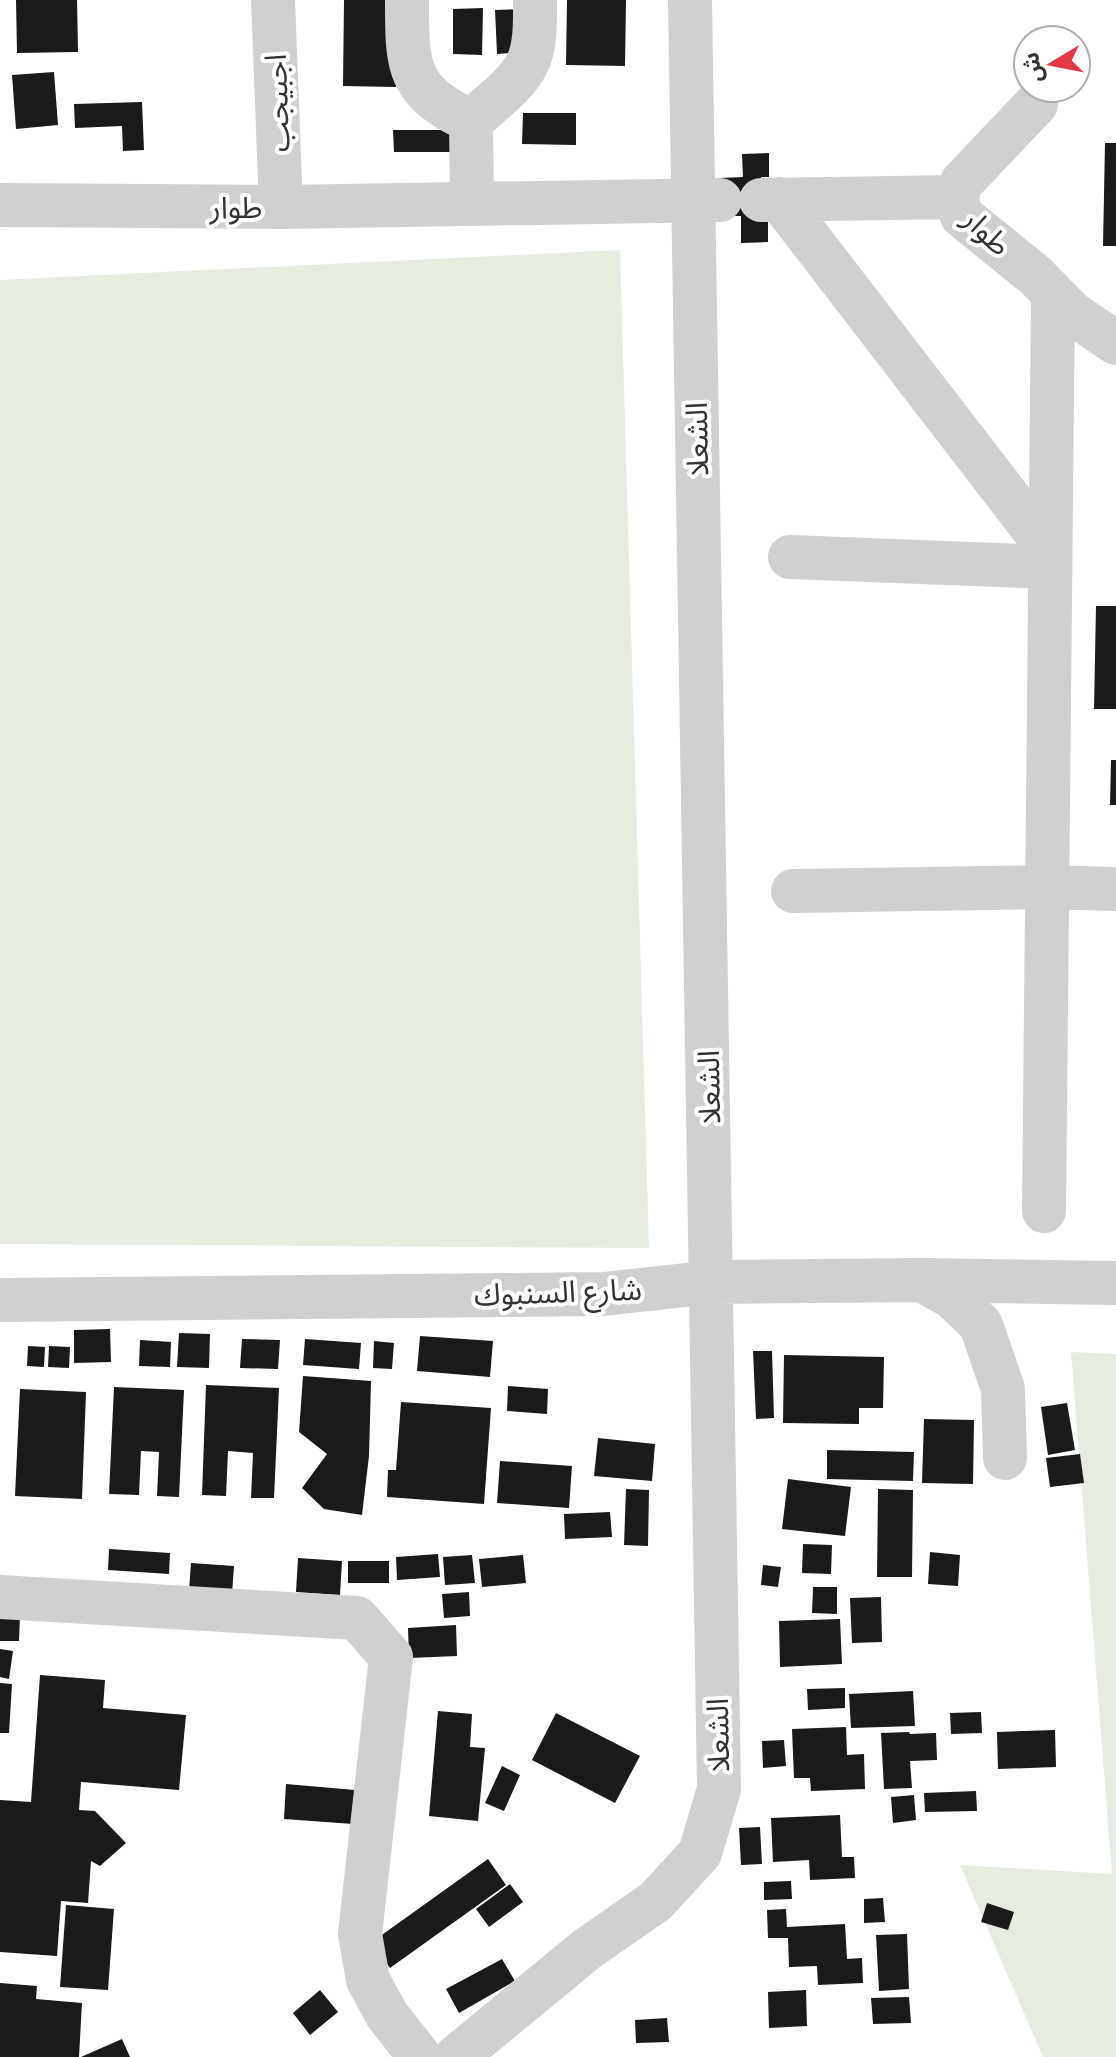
<svg xmlns="http://www.w3.org/2000/svg" width="1116" height="2057" font-family="'Space Grotesk','Noto Sans Arabic',sans-serif">
<style>
.green{fill:#e6ecdf}
.building{fill:#1a1a1a}
.lines{fill:none;stroke-linecap:round;stroke-linejoin:round}
.minor{stroke:#d0d0d0;stroke-width:44}
.labels{text-anchor:middle;dominant-baseline:central;stroke-width:8;stroke-linejoin:round;paint-order:stroke}
.street-label{font-size:30px;fill:#333;stroke:#fff}
</style>
<rect width="100%" height="100%" fill="#fff"/>
<!-- green -->
<path class="green" d="M620,250L649,1248L0,1244V280Z
M1071,1352L1116,1354V2057H1043L960,1865L1112,1874Z"/>
<!-- building -->
<path class="building" d="M16,0H77L78,52L17,53Z
M344,0H397L396,87L343,86Z
M567,0H626L625,66L566,65Z
M483,8L482,55L453,54V9Z
M522,9L525,52L497,54L495,10Z
M54,72L58,125L16,129L12,75Z
M142,102L144,150L123,151L122,126L75,128L74,104Z
M523,113H576V145L522,144Z
M393,130H464V152H394Z
M1105,143H1116V246H1103Z
M769,153V177H761V216L768,215V242L741,243V216H720V178L743,177L742,154Z
M1096,606H1116V709H1094Z
M1111,760H1116V805H1110Z
M110,1329L111,1362L74,1363V1330Z
M179,1333L210,1334L209,1368L177,1367Z
M420,1336L493,1341L490,1377L417,1371Z
M242,1339L280,1340L278,1369L240,1368Z
M305,1339L361,1343L359,1369L303,1365Z
M140,1340L171,1342L170,1367L139,1366Z
M374,1341L394,1343L392,1369L373,1368Z
M28,1346L45,1347L44,1367L27,1366Z
M49,1346L70,1347L69,1368L48,1367Z
M753,1351H772L774,1418L756,1419Z
M784,1355L884,1357L883,1408H859V1424L783,1423Z
M303,1376L371,1381L369,1456L362,1515L324,1509L302,1488L327,1454L299,1432Z
M206,1385L279,1388L274,1498H251L253,1453L228,1451L226,1496L202,1495Z
M508,1386L548,1389L547,1414L507,1411Z
M114,1387L184,1390L179,1497L157,1496L159,1452L141,1451L139,1495L109,1494Z
M20,1389L86,1392L82,1499L15,1496Z
M401,1402L491,1408L484,1504L387,1497L388,1470H396Z
M1067,1403L1075,1450L1048,1455L1041,1407Z
M924,1419L974,1420L973,1484L922,1483Z
M598,1438L655,1444L652,1481L594,1476Z
M827,1450L914,1452L913,1481L827,1479Z
M1080,1454L1084,1483L1050,1487L1046,1458Z
M500,1461L572,1466L569,1508L497,1503Z
M788,1479L851,1487L845,1536L782,1529Z
M626,1489L649,1490L648,1546L624,1545Z
M878,1489L913,1490L912,1577H877Z
M610,1512L612,1537L565,1539L564,1514Z
M803,1544L832,1545L831,1574L802,1573Z
M109,1549L170,1553L169,1574L108,1570Z
M930,1552L960,1555L958,1586L928,1584Z
M438,1554L440,1577L397,1580L396,1557Z
M472,1555L475,1583L445,1585L443,1557Z
M523,1555L526,1583L482,1587L479,1559Z
M298,1558L342,1561L340,1595L296,1592Z
M348,1561H389V1583H348Z
M191,1563L234,1566L232,1594L189,1591Z
M763,1565L781,1567L778,1587L761,1585Z
M813,1587H837V1614L812,1613Z
M469,1592L470,1616L444,1618L442,1594Z
M881,1597L882,1642L852,1643L850,1598Z
M0,1615H20L19,1641H0Z
M840,1619L842,1664L780,1667L779,1621Z
M456,1625L457,1656L409,1658L408,1628Z
M0,1649L13,1651L9,1679L0,1677Z
M40,1675L105,1680L103,1708L186,1715L179,1790L81,1782L79,1810L95,1811L126,1843L100,1866L91,1861L88,1903L61,1901L57,1956L0,1952V1800L31,1802Z
M0,1683L12,1684L9,1733H0Z
M845,1688V1708L808,1710L807,1689Z
M913,1691L915,1726L851,1728L849,1694Z
M438,1711L472,1714L470,1747L485,1748L478,1821L429,1816Z
M981,1712L982,1733L951,1734L950,1713Z
M556,1713L640,1756L615,1803L532,1760Z
M846,1727L847,1755L864,1754L865,1789L811,1791L810,1778H794L792,1729Z
M1055,1730L1056,1767L998,1769L997,1732Z
M909,1732L910,1734L936,1733L937,1760L910,1761L912,1788L884,1789L881,1733Z
M784,1740L786,1766L763,1768L762,1741Z
M502,1766L520,1775L504,1811L485,1803Z
M286,1784L355,1790L353,1824L284,1819Z
M976,1791L977,1811L925,1812L924,1793Z
M914,1795L916,1820L893,1823L891,1797Z
M840,1815L842,1857H854L855,1878L810,1880L809,1860L773,1862L771,1818Z
M760,1827L762,1864L741,1865L739,1828Z
M488,1859L506,1885L390,1968L372,1942Z
M791,1881L792,1899L764,1900V1882Z
M510,1884L523,1902L489,1927L476,1909Z
M883,1898L885,1922L864,1923V1899Z
M987,1903L1014,1912L1008,1930L981,1922Z
M66,1905L114,1909L108,1990L60,1987Z
M786,1909L787,1927L845,1924L847,1959L862,1958L863,1983L818,1985L817,1966L789,1967L788,1938H768L767,1910Z
M907,1934L909,1989L879,1991L876,1935Z
M502,1959L515,1981L459,2013L446,1989Z
M0,1983L37,1986L36,1999L82,2003L79,2057H0Z
M320,1990L338,2012L310,2035L293,2013Z
M806,1990L807,2026L769,2028L768,1992Z
M909,1997L911,2023L873,2024L871,1998Z
M667,2018L669,2042L636,2043L635,2020Z
M122,2039L130,2057H81Z"/>
<g class="lines">
<!-- minor -->
<path class="minor" d="M273,0L281,207
M407,0C407,66 406,91 471,121
M1036,104L962,182C956,194 956,203 962,216L1036,276L1072,313L1116,343
M471,121C490,104 517,85 528,62C536,44 535,19 535,0
M471,121L472,204
M779,199L1050,551
M761,200L957,197
M0,205L281,207L720,200
M790,557L1050,567
M793,891L1047,887L1116,889
M1044,1211L1053,296
M922,1280L952,1297L981,1325L1003,1389L1005,1458
M0,1300L604,1294L713,1282L922,1280L1116,1283
M0,1597L357,1618L391,1657L360,1934L368,1980L387,2015L420,2057
M456,2057L587,1949L656,1901L700,1853L719,1789L690,0"/>
</g>
<g class="labels">
<!-- street labels -->
<g class="street-label">
<text transform="translate(277 103) rotate(-92)">اجبيجب</text>
<text x="236" y="207">طوار</text>
<text transform="translate(987 232) rotate(44)">طوار</text>
<text transform="translate(697 439) rotate(-91)">الشعلا</text>
<text transform="translate(709 1087) rotate(-91)">الشعلا</text>
<text transform="translate(558 1292) rotate(-2)">شارع السنبوك</text>
<text transform="translate(718 1735) rotate(-91)">الشعلا</text>
</g>
</g>
<!-- north arrow -->
<g transform="translate(1052 64) rotate(260)"><circle r="38" fill="#ffffff" stroke="#adadad" stroke-width="2"/>
<path d="M0-6L14 30L0 20L-14 30Z" fill="#e63946"/>
<text y="-12" font-size="22" font-weight="bold" text-anchor="middle" fill="#333333">ش</text>
</g>
</svg>
